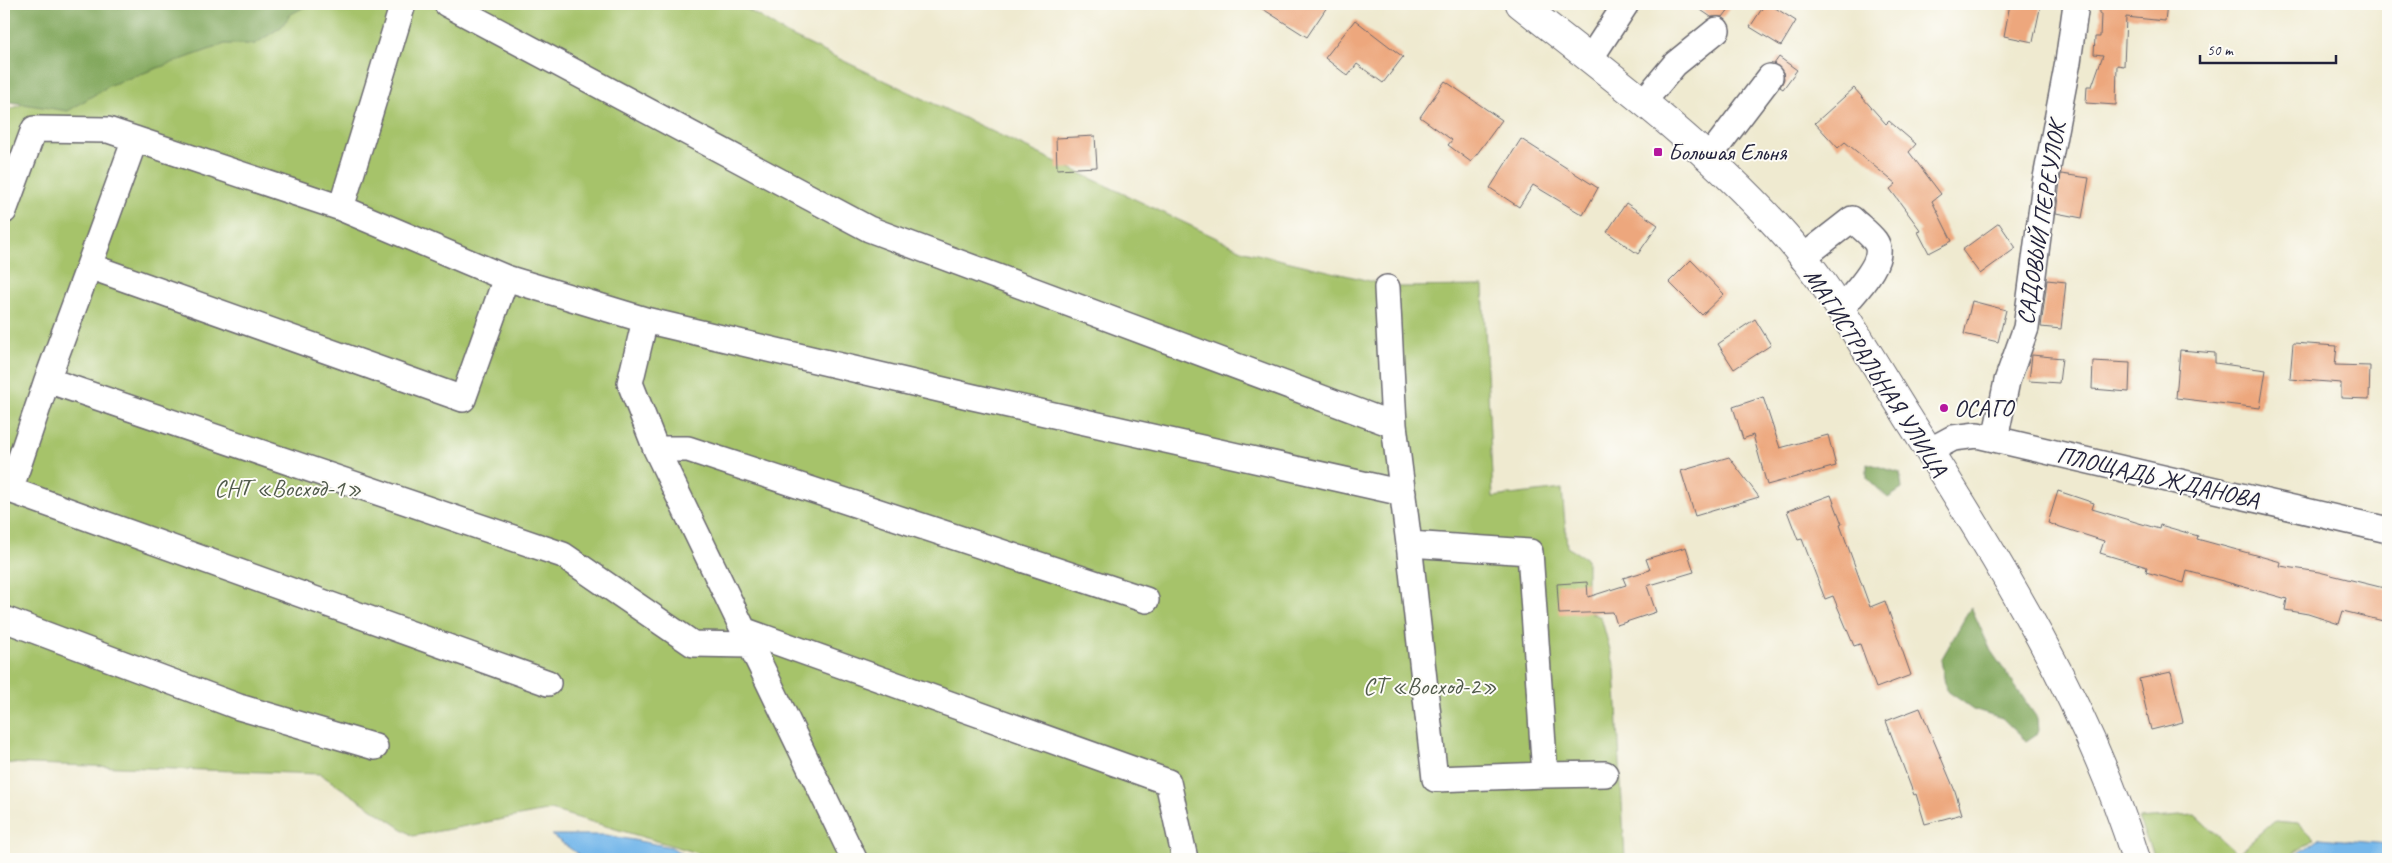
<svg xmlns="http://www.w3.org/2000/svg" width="2392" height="863" font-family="Caveat,sans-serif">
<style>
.green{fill:#a6c36a;stroke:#647252}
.forest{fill:#84a95e;stroke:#53664c}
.water{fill:#74b7ea;stroke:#4b6c92}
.building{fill:#eda77d}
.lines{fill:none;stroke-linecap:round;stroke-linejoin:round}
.minor-casing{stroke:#6a686f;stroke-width:28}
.major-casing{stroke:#6a686f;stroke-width:30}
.minor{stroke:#fff;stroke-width:25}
.major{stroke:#fff;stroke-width:28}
.poi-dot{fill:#b5179e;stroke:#fdfcf7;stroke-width:2}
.labels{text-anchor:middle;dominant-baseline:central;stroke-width:4;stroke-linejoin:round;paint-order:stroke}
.poi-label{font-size:24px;fill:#22223b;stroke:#fdfcf7;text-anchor:start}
.street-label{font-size:24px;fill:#22223b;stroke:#fdfcf7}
.park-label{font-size:24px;fill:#505a4b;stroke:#fdfcf7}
</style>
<rect width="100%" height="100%" fill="#fdfcf7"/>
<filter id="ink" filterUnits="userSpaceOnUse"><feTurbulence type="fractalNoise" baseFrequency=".02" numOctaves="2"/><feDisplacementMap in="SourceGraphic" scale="10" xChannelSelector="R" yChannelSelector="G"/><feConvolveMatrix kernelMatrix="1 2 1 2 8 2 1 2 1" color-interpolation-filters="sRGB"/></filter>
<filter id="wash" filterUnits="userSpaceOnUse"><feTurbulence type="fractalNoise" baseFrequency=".0096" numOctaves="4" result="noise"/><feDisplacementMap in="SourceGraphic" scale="20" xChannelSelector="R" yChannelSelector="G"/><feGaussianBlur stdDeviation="1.12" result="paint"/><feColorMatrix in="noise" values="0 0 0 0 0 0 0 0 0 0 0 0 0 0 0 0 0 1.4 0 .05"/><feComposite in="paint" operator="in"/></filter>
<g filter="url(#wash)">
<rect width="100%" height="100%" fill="#efead0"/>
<!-- green -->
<path class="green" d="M256,4H739L787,34L1244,251L1395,287L1483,286L1493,497L1562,489L1567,547L1587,559V611L1601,617L1615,668L1625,859H718L551,810L413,836L320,774L4,763V112Z
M2195,815L2237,854L2275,821L2298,823L2314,839L2286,859H2155L2138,819Z"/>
<!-- forest -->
<path class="forest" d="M4,4H310L291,14L281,27L255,44H225L110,85L68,111L4,101Z
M1867,463L1900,473L1902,489L1888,498L1867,478Z
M1971,607L1991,651L2037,718L2038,733L2026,741L2002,718L1973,709L1946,690L1941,660Z"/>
<!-- water -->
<path class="water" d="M551,835H606L671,847L691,859H585Z
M2320,838L2388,844V859H2291Z"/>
<g id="blocks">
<!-- building -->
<path class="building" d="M1255,4H1329L1307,37Z
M1692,4H1733L1723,17H1711Z
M1765,4H1769L1796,21L1781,46L1750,27Z
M2010,4H2041L2033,42L2004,36Z
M2099,4H2167L2165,21L2126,17L2124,66L2117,65L2116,105L2086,103L2087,86H2092L2103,55L2094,54L2095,37H2100L2101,14H2099Z
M1355,20L1403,57L1383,83L1357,64L1348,76L1325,58Z
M1779,57L1797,70L1783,89L1780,87L1784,79L1783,72L1774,64Z
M1445,81L1502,120L1471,162L1448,145L1452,140L1420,117Z
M1854,88L1886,124L1889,121L1916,144L1909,152L1941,194L1932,201L1952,241L1929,253L1918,232L1921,231L1890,189L1896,184L1845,142L1838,148L1815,123Z
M1095,136L1097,167L1057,169L1056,138Z
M1521,139L1598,188L1583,215L1533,185L1519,207L1490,188Z
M2061,174L2089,178L2082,218L2056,213Z
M1626,203L1658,225L1638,254L1607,232Z
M1999,223L2016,248L1980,274L1962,250Z
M1691,260L1724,294L1702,315L1669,282Z
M2047,280L2066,282L2061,329L2041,327Z
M1972,301L2006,310L1998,342L1964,334Z
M1755,319L1771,345L1734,369L1718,344Z
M2293,343L2337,346L2335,365L2370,366L2369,399L2341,398V383L2290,379Z
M2180,350L2215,353V363L2266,370L2260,408L2176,398Z
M2032,355L2062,358L2059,383L2029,381Z
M2093,361L2130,363L2129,392L2092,389Z
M1763,397L1780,448L1828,435L1836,466L1767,485L1753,435L1743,439L1733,407Z
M1729,457L1759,497L1695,516L1681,471Z
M2058,491L2094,503L2092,509L2159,529L2160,525L2198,536L2197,539L2281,562L2280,566L2319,572L2388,589L2383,621L2343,611L2339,624L2308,614L2285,610L2287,599L2187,571L2184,583L2146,572L2147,567L2100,553L2104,541L2048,523Z
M1831,495L1842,524L1840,525L1870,607L1885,601L1911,675L1876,688L1860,644L1854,646L1833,596L1825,599L1802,539L1798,540L1787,511Z
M1686,547L1694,572L1647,586L1656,612L1617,625L1613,612L1559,614L1557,584L1587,582L1588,597L1626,585L1623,578L1650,570L1646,559Z
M2171,672L2183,722L2151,730L2139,679Z
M1920,708L1955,791L1962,814L1925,824L1916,794L1914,795L1886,721Z"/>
</g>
</g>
<g filter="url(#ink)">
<use href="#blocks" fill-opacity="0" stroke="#6a686f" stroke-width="1"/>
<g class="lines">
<defs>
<path id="minor" d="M447,4L869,229L1394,425L1409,544L1530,552L1545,775L1605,774
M1590,59L1626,4
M1644,101L1675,64L1717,30
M135,139L89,266L463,399L506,278
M1709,157L1770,77
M341,208L506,278L645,320
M4,211L34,129L108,130L341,208L403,4
M1802,258L1852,219C1859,226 1869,233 1875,241C1889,260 1852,295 1840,310
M89,266L47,380L563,555L693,644L750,645
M1387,288L1394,425
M47,380L10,490L548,683
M1995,439L2007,381L2026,328L2045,183L2068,62L2076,4
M656,449H688L1146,600
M1929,451L1953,438L1977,435L2388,530
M1409,544L1435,779L1545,775
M4,619L239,707L375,747
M743,630L1168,782L1185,859
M854,859L656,449L630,383L645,320L973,397L1403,493"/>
<path id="major" d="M1520,4C1610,75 1698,140 1776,225C1828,281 1866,351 1907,416C1995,556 2087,700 2136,859"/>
</defs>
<!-- minor casing -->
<use href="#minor" class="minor-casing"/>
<!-- major casing -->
<use href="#major" class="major-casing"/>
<!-- minor -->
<use href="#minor" class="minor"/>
<!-- major -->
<use href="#major" class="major"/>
</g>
</g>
<!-- markers -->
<g class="poi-dot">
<rect x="1653" y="147" width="10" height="10" rx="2.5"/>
<circle cx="1944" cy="408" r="5"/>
</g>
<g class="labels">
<!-- poi labels -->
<g class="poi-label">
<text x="1668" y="152">Большая Ельня</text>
<text x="1954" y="408">ОСАГО</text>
</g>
<!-- street labels -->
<g class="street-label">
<text transform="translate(2041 223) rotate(-81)">САДОВЫЙ ПЕРЕУЛОК</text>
<text transform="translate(1876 372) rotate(57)">МАГИСТРАЛЬНАЯ УЛИЦА</text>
<text transform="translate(2158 477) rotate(13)">ПЛОЩАДЬ ЖДАНОВА</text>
</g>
<!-- park labels -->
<g class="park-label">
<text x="288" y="488">СНТ «Восход-1»</text>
<text x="1430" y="686">СТ «Восход-2»</text>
</g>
</g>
<!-- margin -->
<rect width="2392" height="863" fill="none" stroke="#fdfcf7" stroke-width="20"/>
<!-- scale -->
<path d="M2200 55v8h136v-8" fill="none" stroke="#22223b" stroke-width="2.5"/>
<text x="2207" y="55" font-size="15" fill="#22223b" stroke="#fdfcf7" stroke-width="4" paint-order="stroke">50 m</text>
</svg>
